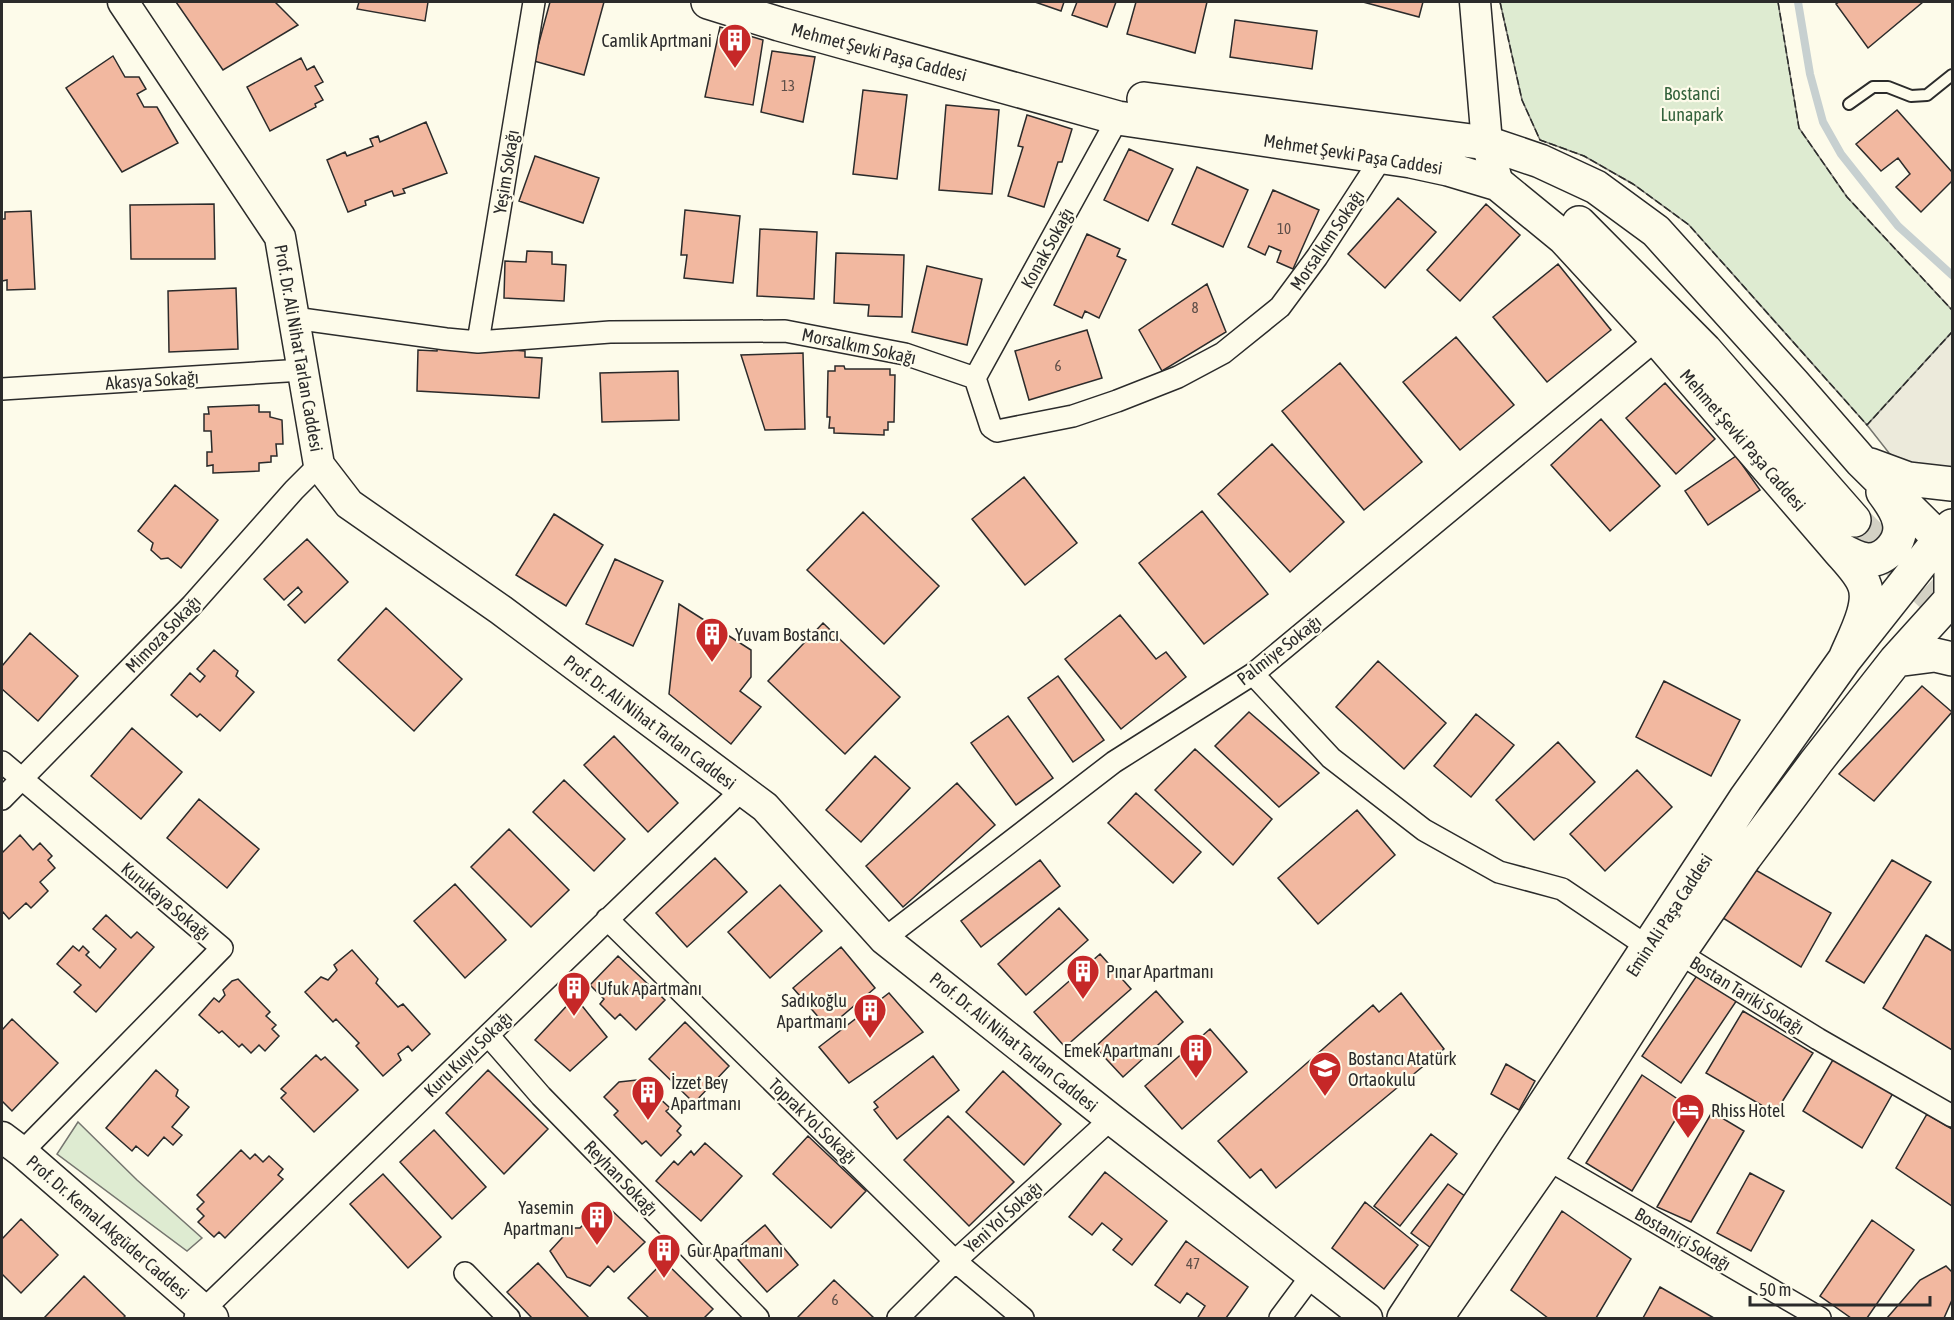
<svg xmlns="http://www.w3.org/2000/svg" width="1954" height="1320" font-family="'Asap Condensed',sans-serif">
<style>
.green{fill:#deebd1;stroke:#74746e;stroke-width:1.5}
.parking{fill:#eceadb;stroke:#74746e;stroke-width:1.5}
.lines{fill:none;stroke-linecap:round;stroke-linejoin:round}
.stream{stroke:#c7d0d0;stroke-width:8}
.building{fill:#f2b8a0;stroke:#2b2b2b;stroke-width:1.5}
.primary-tunnel{stroke:#d3d1c4;stroke-width:33;stroke-dasharray:33 16;stroke-linecap:butt}
.lane-casing{stroke:#2b2b2b;stroke-width:14}
.street-casing{stroke:#2b2b2b;stroke-width:24}
.secondary-casing{stroke:#2b2b2b;stroke-width:33}
.primary-casing{stroke:#2b2b2b;stroke-width:36}
.lane{stroke:#fdfbea;stroke-width:10}
.street{stroke:#fdfbea;stroke-width:21}
.secondary{stroke:#fdfbea;stroke-width:30}
.primary{stroke:#fdfbea;stroke-width:33}
.fence{stroke:#2b2b2b;stroke-width:1.5;stroke-dasharray:8 3;stroke-linecap:butt}
.labels{text-anchor:middle;dominant-baseline:central;stroke-width:4.5;stroke-linejoin:round;paint-order:stroke}
.number-label{font-size:15px;fill:#5d4e48}
.poi-label{font-size:18px;fill:#2b2b2b;stroke:#fdfbea;text-anchor:start}
.street-label{font-size:18px;fill:#2b2b2b;stroke:#fdfbea}
.park-label{font-size:18px;fill:#34623c;stroke:#fdfbea}
</style>
<rect width="100%" height="100%" fill="#fdfbea"/>
<!-- green -->
<path class="green" d="M1500,2H1778L1799,128L1847,197L1952,310V332L1867,425L1689,225L1633,184L1584,156L1540,140L1522,100Z
M78,1122L137,1180L202,1238L187,1251L57,1154Z"/>
<!-- parking -->
<path class="parking" d="M1952,332V471L1912,469L1889,453L1867,425Z"/>
<g class="lines">
<!-- stream -->
<path class="stream" d="M1798,2L1810,74L1823,122L1841,154L1898,226L1952,275"/>
</g>
<!-- building -->
<path class="building" d="M176,2H275L298,25L223,70Z
M359,2H428L425,21L357,9Z
M550,2H604L584,75L534,61Z
M1035,2H1064L1061,11Z
M1077,2H1116L1107,27L1072,15Z
M1136,2H1207L1195,53L1127,34Z
M1363,2H1423L1419,17Z
M1839,2H1923L1868,48L1836,4Z
M1235,20L1317,31L1312,69L1230,57Z
M720,27L763,40L753,105L705,97Z
M772,51L815,57L803,122L761,112Z
M113,56L125,77H139L146,89L137,94L144,107H157L178,143L122,172L66,88Z
M301,58L307,70L314,66L323,82L315,86L323,100L315,104L316,107L270,131L247,87Z
M863,90L907,95L897,179L853,174Z
M946,105L999,110L992,194L939,190Z
M1897,110L1952,172V181L1921,212L1896,187L1910,174L1898,158L1881,171L1856,144Z
M1027,115L1072,129L1062,162H1058L1044,207L1008,196L1023,147L1018,146Z
M426,122L447,173L403,189L405,193L394,196L392,191L365,201L366,205L348,212L327,160L345,152L347,156L373,146L370,139L378,136L380,142Z
M1129,149L1173,169L1148,221L1104,200Z
M535,156L599,178L583,223L519,201Z
M1197,167L1248,190L1223,247L1172,224Z
M1273,190L1319,210L1293,269L1277,262L1281,251L1269,246L1265,255L1248,247Z
M1398,198L1436,232L1385,288L1348,254Z
M214,204L215,259H131L130,205Z
M1486,204L1520,235L1460,301L1427,270Z
M685,210L740,216L733,283L684,278L687,255H681Z
M31,211L35,289L7,290V280L2,281V219H5V212Z
M760,229L817,232L814,299L757,296Z
M1087,234L1120,249L1117,256L1126,260L1099,318L1085,311L1082,318L1054,305Z
M527,251L552,252V264L566,265L564,301L504,298L505,261L526,262Z
M836,253L904,255L902,317L868,316L869,305L834,303Z
M1558,264L1611,330L1547,382L1493,317Z
M927,266L982,279L967,345L912,332Z
M1207,284L1226,332L1162,371L1139,330Z
M236,288L238,349L169,352L168,291Z
M1087,330L1102,378L1029,400L1015,351Z
M1456,337L1514,405L1460,450L1403,382Z
M438,345L525,351V357L542,358L539,398L417,391L418,350L437,351Z
M803,353L805,429L765,430L741,355Z
M1340,363L1422,462L1364,510L1282,411Z
M835,366H844L845,369H890V375H895L894,422H888V430H884V435L834,433V428H829L830,417H827L828,371H835Z
M678,371L679,420L602,422L600,373Z
M1665,383L1715,439L1676,474L1626,418Z
M259,405V412H270V417L282,420L283,444H276L277,456H271V462L259,463V471L213,473V465L207,466V452H212L211,431H204V414H209L208,407Z
M1601,419L1660,486L1610,531L1551,465Z
M1272,444L1344,522L1290,572L1218,494Z
M1736,456L1760,490L1708,525L1685,491Z
M1024,477L1077,543L1025,585L972,519Z
M175,485L218,520L181,568L168,558L161,559L151,550L153,543L138,531Z
M1202,511L1268,594L1204,644L1139,563Z
M863,512L939,586L884,644L807,570Z
M554,514L603,545L566,606L516,575Z
M307,539L348,582L305,623L288,605L302,592L298,587L284,600L264,579Z
M615,559L663,581L633,646L586,624Z
M679,604L751,650V677L740,691L761,707L731,744L669,694Z
M386,608L462,679L414,731L338,660Z
M1120,615L1156,659L1166,652L1186,677L1121,729L1065,659Z
M823,623L900,697L845,754L768,681Z
M30,633L78,676L38,721L2,689V666Z
M214,650L238,671L236,676L254,692L220,731L200,714L197,717L171,695L190,673L200,682L205,676L197,669Z
M1378,661L1446,723L1404,769L1336,707Z
M1058,676L1104,740L1073,762L1028,698Z
M1664,681L1740,720L1711,776L1636,737Z
M1922,686L1952,712L1874,801L1839,774Z
M1249,712L1319,773L1279,807L1215,746Z
M1476,714L1514,745L1471,797L1434,766Z
M1008,716L1053,778L1016,805L971,743Z
M132,728L182,772L141,819L91,776Z
M614,736L678,803L648,832L584,765Z
M1558,742L1595,782L1534,840L1496,800Z
M1195,749L1272,819L1233,865L1155,790Z
M875,756L910,788L861,842L826,810Z
M1637,770L1672,807L1605,871L1570,834Z
M564,780L625,839L594,871L533,812Z
M957,783L995,825L903,907L866,866Z
M1136,793L1201,852L1173,883L1108,823Z
M199,799L259,849L227,888L167,838Z
M1357,810L1395,855L1318,924L1278,878Z
M509,829L569,890L531,927L471,867Z
M20,835L33,850L40,843L52,856L48,860L55,868L40,882L48,891L31,908L26,903L9,919L3,912L2,913V853Z
M715,858L747,892L687,947L656,913Z
M1040,860L1060,886L981,947L961,921Z
M1892,860L1931,882L1864,983L1826,961Z
M1752,868L1831,913L1801,967L1723,918Z
M455,884L506,940L465,978L414,921Z
M780,885L822,931L770,978L728,932Z
M1059,908L1088,940L1026,995L998,964Z
M106,915L131,938L137,932L154,947L96,1012L74,992L81,985L57,964L73,946L79,951L83,946L89,952L86,955L100,968L116,949L93,929Z
M1926,935L1952,951V1050L1883,1008Z
M841,947L875,988L828,1028L793,988Z
M352,950L378,979L376,983L398,1007L403,1004L430,1034L412,1051L408,1046L398,1054L401,1060L383,1076L356,1046L359,1043L336,1019L333,1022L305,992L321,977L328,980L337,970L334,965Z
M1100,954L1131,989L1065,1047L1034,1012Z
M618,956L665,1000L636,1030L620,1014L615,1019L600,1004L604,999L590,985Z
M1698,974L1737,1000L1681,1083L1642,1056Z
M238,979L270,1012L266,1016L276,1025L272,1029L279,1036L265,1051L259,1045L251,1053L242,1044L239,1047L222,1031L219,1033L199,1015L214,998L219,1002L225,995L223,990L232,981Z
M1156,991L1183,1022L1123,1077L1095,1047Z
M889,993L923,1032L849,1083L819,1047Z
M1401,993L1444,1049L1276,1188L1261,1169L1250,1178L1218,1141L1373,1005L1379,1012Z
M575,997L607,1037L570,1071L535,1040Z
M1743,1011L1813,1053L1775,1113L1706,1073Z
M12,1019L58,1063L12,1111L2,1101V1030Z
M685,1022L729,1066L694,1103L649,1059Z
M1210,1029L1247,1072L1182,1129L1145,1086Z
M316,1055L321,1060L325,1057L358,1090L314,1132L281,1098L286,1093L281,1089Z
M933,1056L959,1090L897,1139L874,1110L878,1107L874,1102Z
M1834,1058L1893,1093L1862,1148L1803,1111Z
M1506,1064L1535,1081L1519,1110L1491,1094Z
M156,1070L178,1090L176,1096L189,1107L172,1127L182,1135L173,1145L164,1137L148,1156L136,1146L132,1151L106,1128Z
M488,1070L548,1129L504,1174L446,1113Z
M1003,1071L1061,1124L1024,1165L966,1112Z
M1642,1075L1685,1104L1632,1191L1586,1163Z
M637,1080L654,1099L657,1096L670,1108L666,1111L681,1126L677,1131L681,1135L661,1156L646,1141L642,1144L614,1115L618,1111L604,1097L619,1082Z
M1712,1112L1744,1131L1691,1222L1657,1207Z
M1927,1114L1952,1129V1206L1896,1168Z
M948,1116L1014,1182L969,1226L904,1160Z
M434,1130L486,1187L452,1219L400,1162Z
M1431,1134L1457,1154L1400,1226L1374,1206Z
M808,1136L866,1191L831,1228L773,1174Z
M705,1143L742,1176L701,1221L656,1181L674,1161L678,1165L691,1151L694,1155Z
M241,1150L250,1159L255,1154L263,1162L269,1156L283,1169L278,1175L283,1179L225,1238L219,1232L214,1237L198,1222L204,1216L197,1209L204,1202L197,1195Z
M1105,1172L1167,1221L1132,1265L1113,1250L1122,1239L1102,1223L1092,1235L1069,1217Z
M1750,1173L1784,1191L1751,1251L1717,1233Z
M383,1174L441,1237L408,1268L350,1204Z
M1448,1184L1469,1199L1431,1248L1411,1233Z
M1365,1202L1418,1245L1384,1289L1332,1248Z
M604,1203L645,1242L614,1272L608,1266L590,1286L567,1277L550,1251L571,1228H580Z
M1562,1211L1631,1259L1596,1318H1548L1511,1290Z
M21,1219L58,1255L21,1293L2,1274V1239Z
M1872,1220L1914,1250L1867,1318H1851L1820,1296Z
M765,1225L798,1265L767,1292L732,1253Z
M1186,1241L1248,1287L1226,1318H1201L1198,1317L1205,1306L1187,1293L1180,1303L1155,1285Z
M664,1261L713,1309L704,1318H649L628,1298Z
M538,1263L589,1318H532L507,1292Z
M1946,1266L1952,1272V1300L1944,1318H1887L1920,1280Z
M84,1276L125,1316L123,1318H44Z
M834,1280L874,1318H797Z
M1660,1287L1714,1318H1643Z"/>
<g class="lines">
<!-- primary-tunnel -->
<path class="primary-tunnel" d="M1854,520L1952,616"/>
<defs>
<path id="lane" d="M1849,104L1873,87H1888L1911,96L1927,95L1952,75"/>
<path id="street" d="M294,318L446,339L478,342L610,332L785,331L905,354L975,378
M478,342L534,2
M975,378L991,427L997,431L1073,416L1117,401L1178,377L1223,353L1280,307L1317,257L1382,157
M975,378L1118,118
M2,389L303,370
M1253,674L1331,758L1424,830L1499,872L1562,889L1648,947L1679,953L1818,1039L1952,1116
M2,762L222,948L22,1152
M2,799L192,605L294,490L319,465
M607,919L955,1261L1023,1318
M884,939L1114,762L1253,674L1657,339
M488,1035L541,1096L758,1318
M1547,1159L1820,1318
M465,1273L509,1318
M195,1318L742,790
M898,1318L955,1261L1111,1119
M1280,1318L1312,1275"/>
<path id="secondary" d="M123,2L280,237L319,465L349,504L501,610L765,807L884,939L1111,1119L1367,1318
M1475,2L1487,143L1498,184
M2,1137L22,1152L213,1318"/>
<path id="primary" d="M708,2L779,24L1118,118L1411,161L1448,169L1498,184L1564,238L1657,339L1836,547C1845,558 1859,571 1864,584C1873,605 1853,639 1845,659
M1144,99L1487,143L1540,161L1596,187L1656,231L1794,384L1861,461L1940,539L1951,569V600
M1579,223L1705,350L1854,520
M1870,465L1908,479L1952,484
M1836,547C1845,552 1856,559 1867,560C1886,561 1904,540 1899,521C1897,511 1889,500 1883,492
M1896,660L1935,655L1952,659
M1404,1318L1746,798L1845,659L1940,539L1952,526
M1436,1318L1547,1159L1679,953L1745,857L1816,762L1896,660L1952,598"/>
</defs>
<!-- lane casing -->
<use href="#lane" class="lane-casing"/>
<!-- street casing -->
<use href="#street" class="street-casing"/>
<!-- secondary casing -->
<use href="#secondary" class="secondary-casing"/>
<!-- primary casing -->
<use href="#primary" class="primary-casing"/>
<!-- lane -->
<use href="#lane" class="lane"/>
<!-- street -->
<use href="#street" class="street"/>
<!-- secondary -->
<use href="#secondary" class="secondary"/>
<!-- primary -->
<use href="#primary" class="primary"/>
<!-- fence -->
<path class="fence" d="M1500,2L1522,100L1540,140L1584,156L1633,184L1689,225L1867,425L1952,332
M1778,2L1799,128L1847,197L1952,310"/>
</g>
<!-- icons -->
<defs>
<symbol id="building-pin" viewBox="-11 -11 22 30"><path d="M0 17L-7.5 6A9.5 9.5 0 1 1 7.5 6Z" fill="#c62828" stroke="#fdfbea"/><path d="M-4-6H4V6H1V3H-1V6H-4ZM-2.5-4.3h1.7v1.8h-1.7ZM.8-4.3h1.7v1.8H.8ZM-2.5-1h1.7V.8h-1.7ZM.8-1h1.7V.8H.8Z" fill="#fff"/></symbol>
<symbol id="school-pin" viewBox="-11 -11 22 30"><path d="M0 17L-7.5 6A9.5 9.5 0 1 1 7.5 6Z" fill="#c62828" stroke="#fdfbea"/><path d="M0-5L7-2L0 1L-7-2ZM-4 1L0 2.5L4 1V4Q0 6-4 4Z" fill="#fff"/></symbol>
<symbol id="hotel-pin" viewBox="-11 -11 22 30"><path d="M0 17L-7.5 6A9.5 9.5 0 1 1 7.5 6Z" fill="#c62828" stroke="#fdfbea"/><path d="M-6-4.5h1.5V1H6V5H4.5V3h-9V5H-6ZM-4 0a1.8 1.8 0 1 1 3.6 0ZM.5 0V-2.5h3Q6-2.5 6 0Z" fill="#fff"/></symbol>
</defs>
<g fill-rule="evenodd">
<use href="#building-pin" x="716" y="21" width="38" height="52"/>
<use href="#building-pin" x="693" y="615" width="38" height="52"/>
<use href="#building-pin" x="1064" y="952" width="38" height="52"/>
<use href="#building-pin" x="555" y="969" width="38" height="52"/>
<use href="#building-pin" x="851" y="991" width="38" height="52"/>
<use href="#building-pin" x="1177" y="1031" width="38" height="52"/>
<use href="#school-pin" x="1306" y="1049" width="38" height="52"/>
<use href="#building-pin" x="629" y="1073" width="38" height="52"/>
<use href="#hotel-pin" x="1669" y="1091" width="38" height="52"/>
<use href="#building-pin" x="578" y="1198" width="38" height="52"/>
<use href="#building-pin" x="645" y="1231" width="38" height="52"/>
</g>
<g class="labels">
<!-- number labels -->
<g class="number-label">
<text x="788" y="85">13</text>
<text x="1284" y="228">10</text>
<text x="1195" y="307">8</text>
<text x="1058" y="365">6</text>
<text x="1193" y="1263">47</text>
<text x="835" y="1299">6</text>
</g>
<!-- poi labels -->
<g class="poi-label">
<text x="712" y="40" text-anchor="end">Camlik Aprtmani</text>
<text x="735" y="634">Yuvam Bostancı</text>
<text x="1106" y="971">Pınar Apartmanı</text>
<text x="597" y="988">Ufuk Apartmanı</text>
<text x="847" y="1000" text-anchor="end">Sadıkoğlu<tspan x="847" dy="21">Apartmanı</tspan></text>
<text x="1173" y="1050" text-anchor="end">Emek Apartmanı</text>
<text x="1348" y="1058">Bostancı Atatürk<tspan x="1348" dy="21">Ortaokulu</tspan></text>
<text x="671" y="1082">İzzet Bey<tspan x="671" dy="21">Apartmanı</tspan></text>
<text x="1711" y="1110">Rhiss Hotel</text>
<text x="574" y="1207" text-anchor="end">Yasemin<tspan x="574" dy="21">Apartmanı</tspan></text>
<text x="687" y="1250">Gur Apartmanı</text>
</g>
<!-- street labels -->
<g class="street-label">
<text transform="translate(879 52) rotate(15)">Mehmet Şevki Paşa Caddesi</text>
<text transform="translate(1353 154) rotate(9)">Mehmet Şevki Paşa Caddesi</text>
<text transform="translate(506 172) rotate(-81)">Yeşim Sokağı</text>
<text transform="translate(1327 240) rotate(-56)">Morsalkım Sokağı</text>
<text transform="translate(1047 248) rotate(-61)">Konak Sokağı</text>
<text transform="translate(859 346) rotate(12)">Morsalkım Sokağı</text>
<text transform="translate(299 348) rotate(80)">Prof. Dr. Ali Nihat Tarlan Caddesi</text>
<text transform="translate(152 380) rotate(-4)">Akasya Sokağı</text>
<text transform="translate(1743 440) rotate(49)">Mehmet Şevki Paşa Caddesi</text>
<text transform="translate(163 634) rotate(-46)">Mimoza Sokağı</text>
<text transform="translate(1279 650) rotate(-38)">Palmiye Sokağı</text>
<text transform="translate(650 722) rotate(37)">Prof. Dr. Ali Nihat Tarlan Caddesi</text>
<text transform="translate(166 901) rotate(40)">Kurukaya Sokağı</text>
<text transform="translate(1669 915) rotate(-57)">Emin Ali Paşa Caddesi</text>
<text transform="translate(1747 995) rotate(32)">Bostan Tariki Sokağı</text>
<text transform="translate(1014 1042) rotate(39)">Prof. Dr. Ali Nihat Tarlan Caddesi</text>
<text transform="translate(468 1054) rotate(-44)">Kuru Kuyu Sokağı</text>
<text transform="translate(813 1121) rotate(44)">Toprak Yol Sokağı</text>
<text transform="translate(621 1178) rotate(46)">Reyhan Sokağı</text>
<text transform="translate(1003 1217) rotate(-42)">Yeni Yol Sokağı</text>
<text transform="translate(108 1227) rotate(41)">Prof. Dr. Kemal Akgüder Caddesi</text>
<text transform="translate(1683 1239) rotate(30)">Bostaniçi Sokağı</text>
</g>
<!-- park labels -->
<g class="park-label">
<text x="1692" y="93">Bostanci<tspan x="1692" dy="21">Lunapark</tspan></text>
</g>
</g>
<!-- border -->
<rect width="1954" height="1320" fill="none" stroke="#2b2b2b" stroke-width="6"/>
<!-- scale -->
<path d="M1750 1296v9h180v-9" fill="none" stroke="#2b2b2b" stroke-width="3"/>
<text x="1759" y="1296" font-size="18" fill="#2b2b2b" stroke="#fdfbea" stroke-width="4.5" paint-order="stroke">50 m</text>
</svg>
